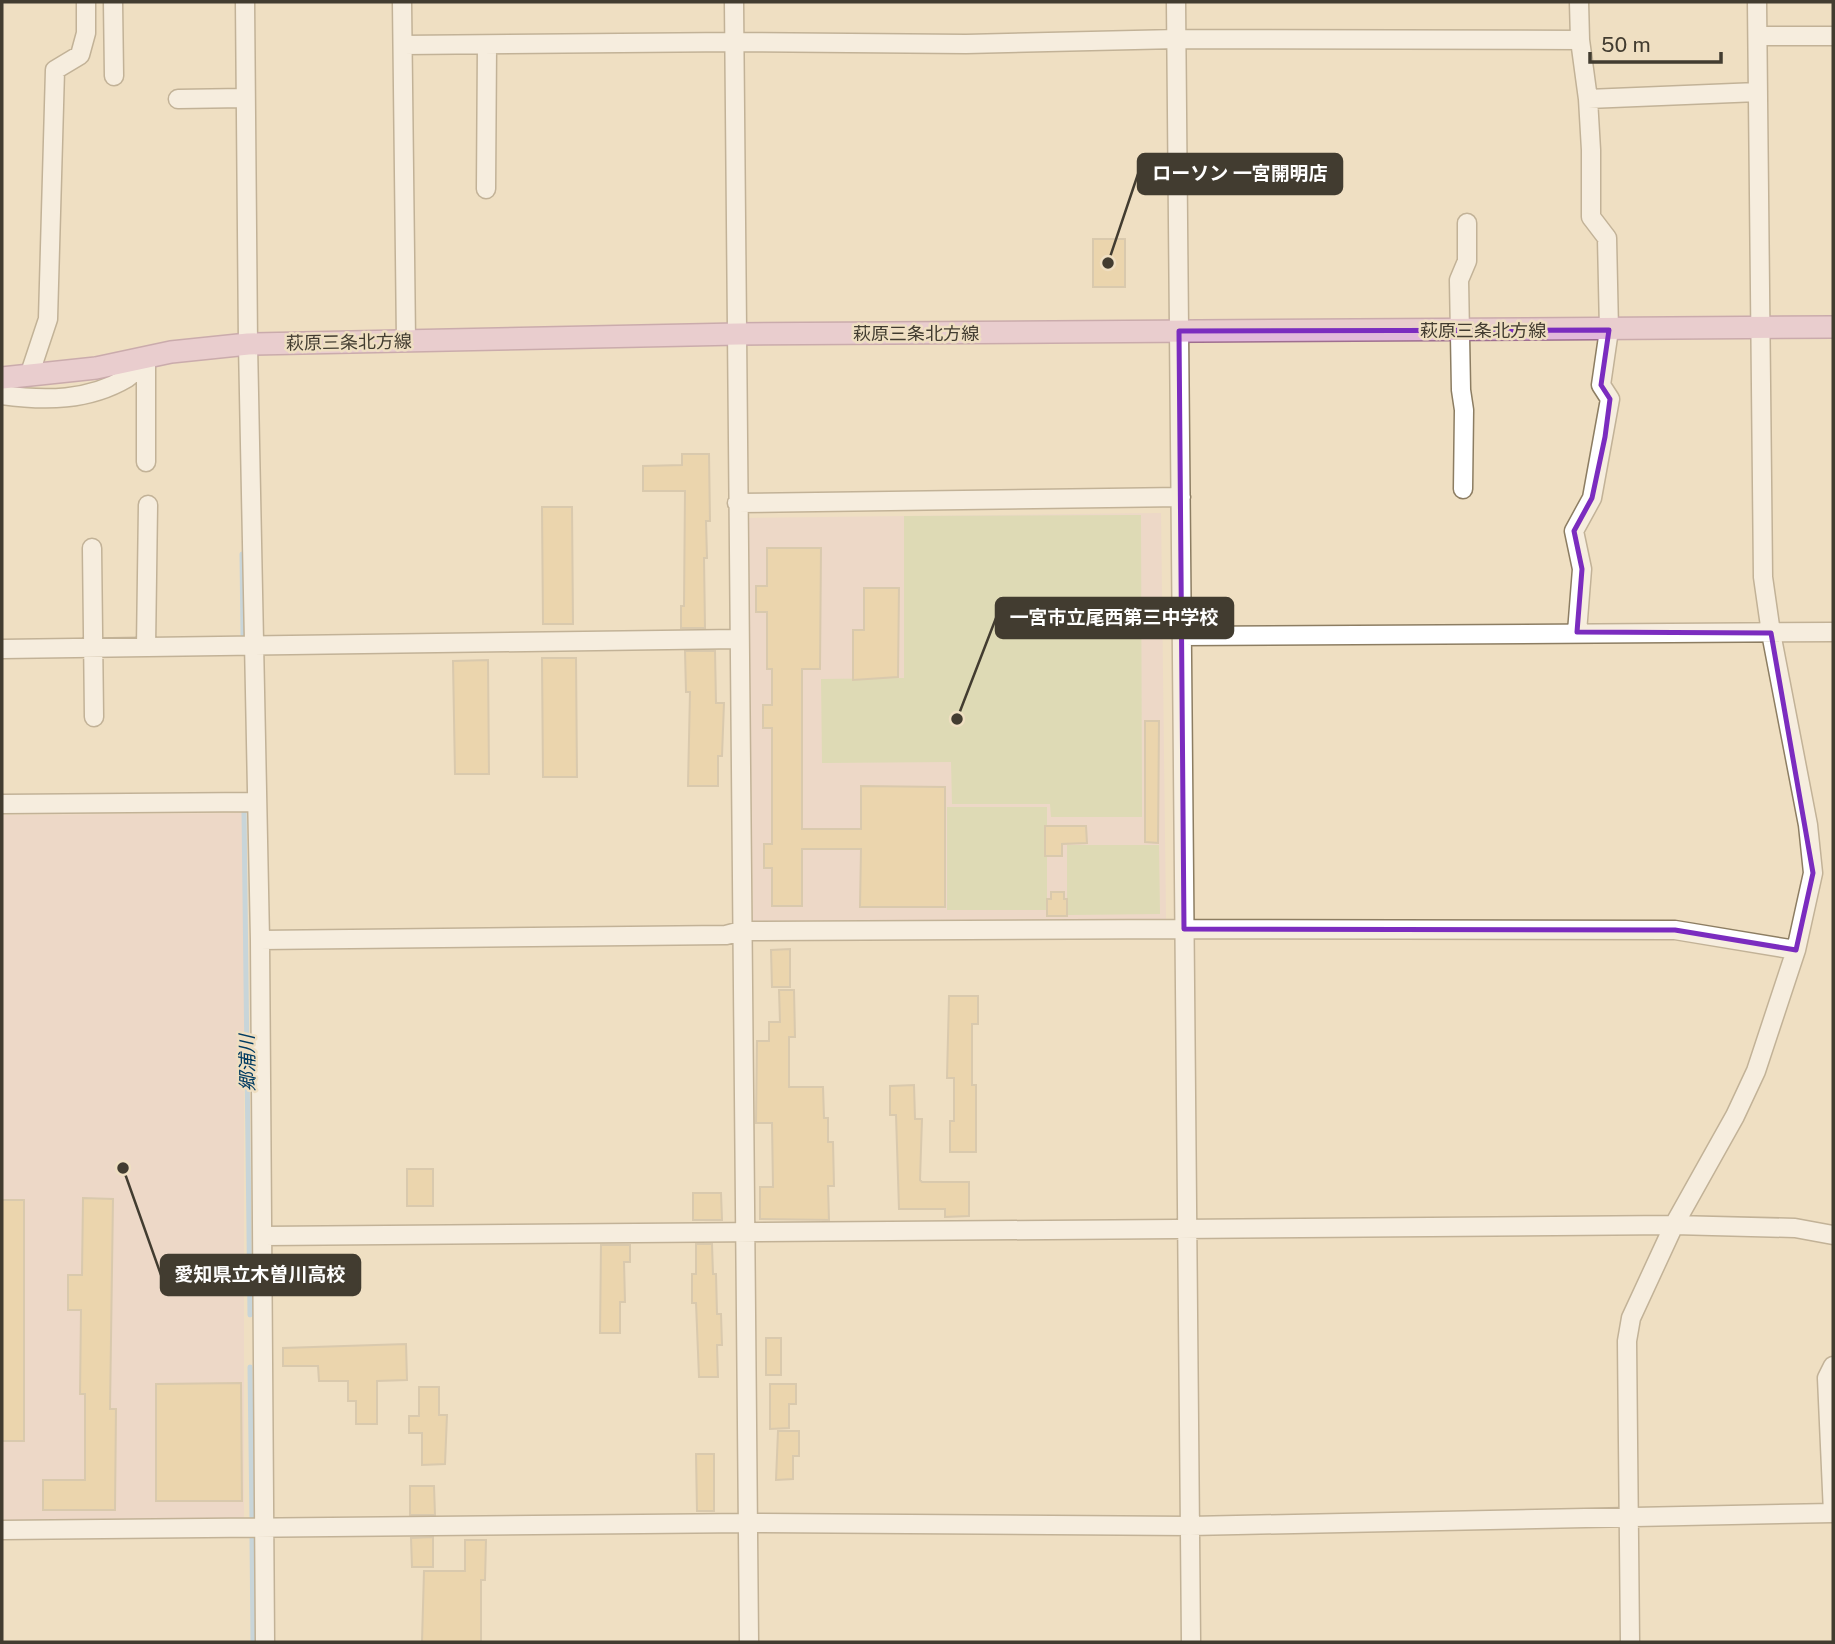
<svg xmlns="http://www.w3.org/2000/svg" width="1835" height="1644" font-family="'Public Sans','Noto Sans JP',sans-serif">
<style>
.education{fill:#ebd0cc}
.green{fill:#c9d6a4}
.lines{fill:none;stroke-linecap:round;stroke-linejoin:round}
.stream{stroke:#99caf4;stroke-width:5}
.building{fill:#e6c992;stroke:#bfaf93;stroke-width:2}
.minor-casing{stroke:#8c7d62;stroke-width:21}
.major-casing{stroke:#9e6e90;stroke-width:24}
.minor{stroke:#fff;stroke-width:18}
.major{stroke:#e2b8db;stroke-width:21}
.marked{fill:none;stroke:#7b2cbf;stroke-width:5;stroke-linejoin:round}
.labels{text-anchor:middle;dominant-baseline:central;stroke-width:5;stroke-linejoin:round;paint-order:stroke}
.street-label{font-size:18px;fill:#423c30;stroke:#efdfc2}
.water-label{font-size:19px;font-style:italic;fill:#003b61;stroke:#efdfc2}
.leader{fill:none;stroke:#423c30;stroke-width:2.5}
.callout-dot{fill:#423c30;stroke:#efdfc2;stroke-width:2.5}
.callout{fill:#423c30;stroke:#423c30;stroke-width:2.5}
.callout-label{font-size:19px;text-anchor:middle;font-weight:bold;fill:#fff}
</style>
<rect width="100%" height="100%" fill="#efdfc2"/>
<!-- education -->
<path class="education" d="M1161,513L1166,920L753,924L748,518Z
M244,813V1521L2,1525V815Z"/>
<!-- green -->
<path class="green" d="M1141,515L1142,817H1051L1050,804H952L951,762L822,763L821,679L904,678V516Z
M947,807H1047V910H947Z
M1067,845H1159L1160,914L1067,915Z"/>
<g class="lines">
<!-- stream -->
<path class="stream" d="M242,554L243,635
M244,811L250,1315
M250,1367L252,1520
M252,1537L253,1642"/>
</g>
<!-- building -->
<path class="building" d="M1093,239H1125V287H1093Z
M682,454H709L710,521H706L707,558H704L705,628H681V606H684L685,491H643V466L682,465Z
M542,507H572L573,624H543Z
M767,548H821L820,669H802V829H861V786L945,787V907H860L861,849H802V906H772V868H764V844H772V728H763V705H772V669H767V612H756V586H767Z
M864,588H899L898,677L853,680V630H864Z
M685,651H715L716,703H724L722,756H718V786H688L690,692H686Z
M542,658H576L577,777H543Z
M488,660L489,774H455L453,661Z
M1145,721H1159L1158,843L1145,842Z
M1045,826H1086L1087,843L1062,844V856H1045Z
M1051,892H1064V899H1067V916H1047V899H1051Z
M790,949V987H772L771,950Z
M779,990H794L795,1037H789V1087H823L824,1118H828V1142H833L834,1186H828L829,1220L760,1219V1187H773L772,1123H756L757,1041H769V1022H780Z
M949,996H978V1024H972V1085H976V1152H950V1121H954V1078H947Z
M914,1085L915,1119H922L920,1180L922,1182H969V1216L945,1217V1209H899L896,1115H890V1086Z
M407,1169H433V1206H407Z
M693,1193H721L722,1220H693Z
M83,1198L113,1199L110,1409H116L115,1510H43V1480H85V1394H80L81,1310H68V1275H82Z
M2,1200H24V1441H2Z
M696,1244H712L713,1274H716L717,1314H721L722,1345H717L718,1377H699L696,1303H692V1274H696Z
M601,1245H630V1262H624L625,1302H620V1333H600Z
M766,1338H781V1375H766Z
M406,1344L407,1380L377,1381V1424H356V1401H348V1381H319L318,1366H283V1348Z
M241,1383L242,1501H156V1384Z
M770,1384H796V1404H789V1428L770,1429Z
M419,1387H439V1415H447L445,1464L422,1465V1433H409V1416H419Z
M778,1431H799V1456H793V1479L776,1480Z
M696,1454H714V1511H697Z
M410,1486H434L435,1515H410Z
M433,1537V1567H412L411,1538Z
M465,1540H486L485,1580H481V1642H422L424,1571H465Z"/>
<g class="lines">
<defs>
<path id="minor" d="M113,2L114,76
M245,2L248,344L260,940L265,1642
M402,2L406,341
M734,2L749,1642
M1176,2L1191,1642
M1579,2L1580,40L1588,99L1758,92
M1758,36H1833
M403,45L734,42L966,44L1177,39L1580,40
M178,99L244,98
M486,189L487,45
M146,358V462
M29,376L48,319L55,70L80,55L86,33V2
M2,395C45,401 88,401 127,378C134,373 140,364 146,358
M1463,489L1464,410L1461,390L1459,280L1467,261V223
M737,503L1181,497
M92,548L94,717
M1577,632L1582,569L1574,531L1592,498L1610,399L1601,385L1609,330L1607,238L1591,217V150L1588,99
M1182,636L1833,632
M146,647L148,505
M2,649L738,639
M2,804L257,802
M260,940L726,935L741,931L1184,929L1675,930L1796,950
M264,1236L1674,1225L1795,1228L1833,1235
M1833,1513L1827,1378L1833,1366
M2,1530L748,1523L1190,1526L1833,1513
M1630,1642L1627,1341L1631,1318L1674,1225L1735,1116L1756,1071L1796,950L1813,873L1808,825L1771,633L1763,577L1757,2"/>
<path id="major" d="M2,378L96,368L171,352L248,344L738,334L1833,327"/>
</defs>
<!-- minor casing -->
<use href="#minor" class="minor-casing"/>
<!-- major casing -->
<use href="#major" class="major-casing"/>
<!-- minor -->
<use href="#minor" class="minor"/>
<!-- major -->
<use href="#major" class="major"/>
</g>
<!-- marked area -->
<path d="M0 0H1835V1644H0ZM1609,330L1601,385L1610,399L1605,437L1592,498L1574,531L1582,569L1577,632L1771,633L1813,873L1796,950L1675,930L1184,929L1179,331Z" fill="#efdfc2" fill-opacity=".55" fill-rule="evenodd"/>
<path class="marked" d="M1609,330L1601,385L1610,399L1605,437L1592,498L1574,531L1582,569L1577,632L1771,633L1813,873L1796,950L1675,930L1184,929L1179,331Z"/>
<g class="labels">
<!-- street labels -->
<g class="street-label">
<text x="1483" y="330">萩原三条北方線</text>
<text x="916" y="333">萩原三条北方線</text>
<text transform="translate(349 342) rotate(-1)">萩原三条北方線</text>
</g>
<!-- water labels -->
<g class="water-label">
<text transform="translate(247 1063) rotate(-91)">郷浦川</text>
</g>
</g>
<!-- callouts -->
<path class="leader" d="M1108 263L1138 174M957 719L996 618M123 1168L161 1275"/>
<g class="callout-dot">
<circle cx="1108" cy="263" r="7"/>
<circle cx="957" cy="719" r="7"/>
<circle cx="123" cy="1168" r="7"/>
</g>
<g class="callout">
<rect x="1138" y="154" width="204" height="40" rx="7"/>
<rect x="996" y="598" width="237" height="40" rx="7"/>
<rect x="161" y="1255" width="199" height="40" rx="7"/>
</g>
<g class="callout-label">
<text x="1240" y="180">ローソン 一宮開明店</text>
<text x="1114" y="624">一宮市立尾西第三中学校</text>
<text x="260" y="1281">愛知県立木曽川高校</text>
</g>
<!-- border -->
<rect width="1835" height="1644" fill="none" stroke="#423c30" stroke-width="7"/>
<!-- scale -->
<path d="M1590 52v10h131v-10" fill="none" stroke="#423c30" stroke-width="3.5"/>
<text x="1601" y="52" font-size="21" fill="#423c30" stroke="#efdfc2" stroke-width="5" paint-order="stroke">50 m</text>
</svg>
